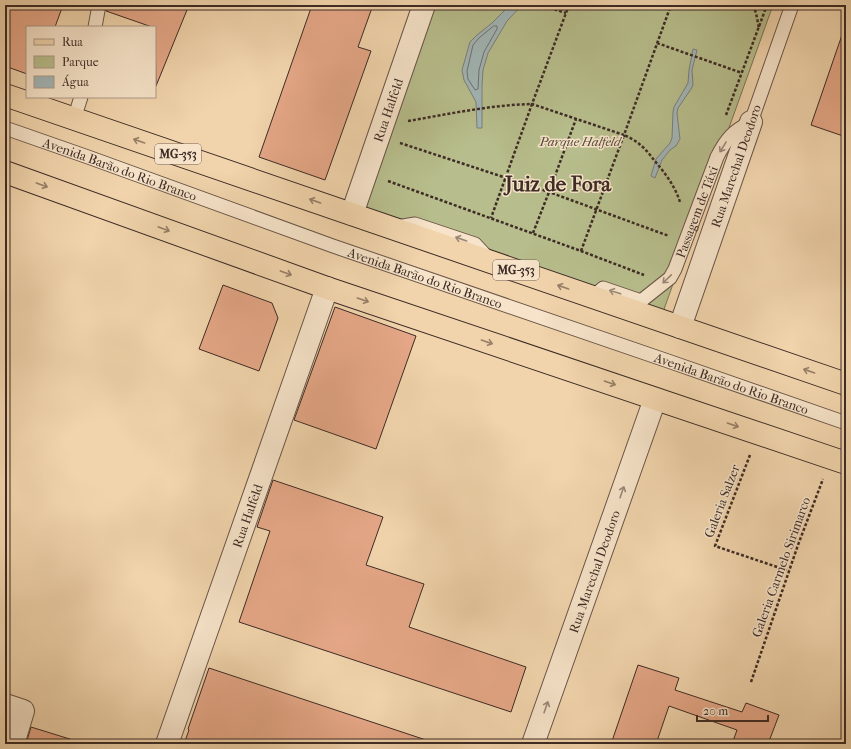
<svg xmlns="http://www.w3.org/2000/svg" width="851" height="749" font-family="'IM FELL French Canon',serif">
<style>
.green{fill:#b7bd8c;stroke:#7a7458}
.water{fill:#a1b5b6;stroke:#797e7c}
.lines{fill:none;stroke-linecap:round;stroke-linejoin:round}
.shore{stroke:#6f706e;stroke-width:1}
.building{fill:#e5a787;stroke:#3d2b25}
.lane-casing{stroke:#6a5547;stroke-width:15}
.street-casing{stroke:#6a5547;stroke-width:24}
.primary-casing{stroke:#3d2b25;stroke-width:24}
.path{stroke:#3d2b25;stroke-width:2.5;stroke-dasharray:3 2;stroke-linecap:butt}
.lane{stroke:#f6e3c9;stroke-width:13}
.street{stroke:#f6e3c9;stroke-width:22}
.primary{stroke:#f1d4ac;stroke-width:22}
.oneway{stroke:#978068}
.oneway2{stroke:#9a8777}
.labels{text-anchor:middle;dominant-baseline:central;stroke-width:3;stroke-linejoin:round;paint-order:stroke}
.shield{fill:#f6e3c9;stroke:#746256;stroke-width:1}
.shield-label{font-size:12px;font-weight:bold;fill:#3d2b25}
.street-label{font-size:13px;fill:#3d2b25;stroke:#f6e3c9}
.park-label{font-size:13px;font-style:italic;fill:#55483a;stroke:#f6e3c9}
.town-label{font-size:21px;font-weight:bold;fill:#3d2b25;stroke:#f6e3c9}
</style>
<rect width="100%" height="100%" fill="#f1d4ac"/>
<filter id="stains"><feTurbulence type="fractalNoise" baseFrequency=".005" numOctaves="4"/><feColorMatrix values="0 0 0 0 .2 0 0 0 0 .09 0 0 0 0 .02 0 0 0 .5 -.17"/></filter>
<radialGradient id="worn" r=".72"><stop offset=".6" stop-color="#630" stop-opacity="0"/><stop offset="1" stop-color="#630" stop-opacity=".3"/></radialGradient>
<!-- green -->
<path class="green" d="M434,5H773L663,312L361,209Z"/>
<!-- water -->
<path class="water" d="M510,5H522L507,21L488,53L483,70L482,85V128H477L476,102L464,80L462,70L470,42L477,35L492,23Z
M693,49L697,50L692,70L693,85L691,89L678,108L677,113L680,139L676,146L670,150L662,160L655,178L651,176L656,159L670,143L672,138L673,112L674,107L688,83L689,70Z"/>
<g class="lines">
<!-- shore -->
<path class="shore" d="M494,26H497V29L484,52L479,70L478,89L475,90L468,79L467,71L473,45L479,38Z"/>
</g>
<!-- building -->
<path class="building" d="M5,5H63L55,27H27V74L5,66Z
M107,5H189L156,86L155,27H152L106,11Z
M312,5H373L358,47L371,51L325,180L259,157Z
M843,32H846V137L811,125Z
M223,285L272,303L278,318L259,371L199,349Z
M335,307L416,336L376,449L294,420Z
M273,480L383,517L366,565L424,584L409,627L526,667L511,712L239,622L270,531L257,527Z
M638,665L679,678L675,690L742,712L746,703L779,715L768,744H732L737,730L669,706L656,744H611Z
M209,668L426,740V744H184L189,730L188,729Z
M31,727L73,740L72,744H26Z"/>
<g class="lines">
<defs>
<g id="lane">
<path d="M95,27L99,5"/>
<path d="M74,119L81,97"/>
<path id="s1" d="M5,128L88,157L333,246L668,361L846,423"/>
<path d="M397,227L415,224L475,244L488,258"/>
<path id="s2" d="M593,297L603,288L641,301L670,278L675,269L717,157C726,139 733,131 751,122L792,5"/>
</g>
<g id="street">
<path id="s3" d="M352,214L424,5"/>
<path d="M680,327L751,122"/>
<path d="M5,705L23,711L13,744"/>
<path id="s4" d="M167,744L327,288"/>
<path id="s5" d="M533,744L655,399"/>
</g>
<path id="primary" d="M5,95L846,384
M5,172L327,288L846,463"/>
</defs>
<!-- lane casing -->
<use href="#lane" class="lane-casing"/>
<!-- street casing -->
<use href="#street" class="street-casing"/>
<!-- primary casing -->
<use href="#primary" class="primary-casing"/>
<!-- path -->
<path class="path" d="M540,5L566,13
M569,5L532,104L624,135L671,5
M753,5L756,13L759,28
M657,43L742,73
M726,115L767,5
M408,121C449,114 490,105 532,104L491,218
M400,143L549,192L669,236
M388,181L581,251L644,275
M533,233L549,192L576,119
M581,251L624,135C626,136 629,137 632,139C641,144 648,152 654,160C665,173 675,186 680,202
M750,455L715,546L789,571
M751,682L798,545L823,479"/>
<!-- lane -->
<use href="#lane" class="lane"/>
<!-- street -->
<use href="#street" class="street"/>
<!-- primary -->
<use href="#primary" class="primary"/>
</g>
<!-- one-way arrows -->
<defs><path id="oneway-shaft" d="M-6 0H5M1.5-3L5.5 0L1.5 3" fill="none" stroke-width="1.6" stroke-linecap="round" stroke-linejoin="round"/></defs>
<g class="oneway">
<use href="#oneway-shaft" transform="translate(139 141) rotate(-161)"/>
<use href="#oneway-shaft" transform="translate(42 185) rotate(20)"/>
<use href="#oneway-shaft" transform="translate(315 201) rotate(-161)"/>
<use href="#oneway-shaft" transform="translate(164 229) rotate(20)"/>
<use href="#oneway-shaft" transform="translate(286 273) rotate(20)"/>
<use href="#oneway-shaft" transform="translate(563 287) rotate(-161)"/>
<use href="#oneway-shaft" transform="translate(363 300) rotate(19)"/>
<use href="#oneway-shaft" transform="translate(487 342) rotate(19)"/>
<use href="#oneway-shaft" transform="translate(809 371) rotate(-161)"/>
<use href="#oneway-shaft" transform="translate(610 383) rotate(19)"/>
<use href="#oneway-shaft" transform="translate(733 425) rotate(19)"/>
</g>
<g class="oneway2">
<use href="#oneway-shaft" transform="translate(723 147) rotate(122)"/>
<use href="#oneway-shaft" transform="translate(461 239) rotate(-161)"/>
<use href="#oneway-shaft" transform="translate(667 279) rotate(136)"/>
<use href="#oneway-shaft" transform="translate(615 292) rotate(-162)"/>
<use href="#oneway-shaft" transform="translate(622 492) rotate(-71)"/>
<use href="#oneway-shaft" transform="translate(546 707) rotate(-71)"/>
</g>
<g class="labels">
<!-- shield labels -->
<g class="shield">
<rect x="155" y="144" width="46" height="20" rx="3"/>
<rect x="493" y="260" width="46" height="20" rx="3"/>
</g>
<g class="shield-label">
<text x="178" y="154">MG-353</text>
<text x="516" y="270">MG-353</text>
</g>
<!-- street labels -->
<g class="street-label">
<text stroke="none"><textPath href="#s3" startOffset="110">Rua Halfeld</textPath></text>
<text transform="translate(736 166) rotate(-71)">Rua Marechal Deodoro</text>
<text stroke="none"><textPath href="#s1" startOffset="122">Avenida Barão do Rio Branco</textPath></text>
<text stroke="none"><textPath href="#s2" startOffset="162">Passagem de Táxi</textPath></text>
<text stroke="none"><textPath href="#s1" startOffset="446">Avenida Barão do Rio Branco</textPath></text>
<text stroke="none"><textPath href="#s1" startOffset="770">Avenida Barão do Rio Branco</textPath></text>
<text transform="translate(722 501) rotate(-69)">Galeria Salzer</text>
<text stroke="none"><textPath href="#s4" startOffset="242">Rua Halfeld</textPath></text>
<text transform="translate(781 567) rotate(-70)">Galeria Carmelo Sirimarco</text>
<text stroke="none"><textPath href="#s5" startOffset="183">Rua Marechal Deodoro</textPath></text>
</g>
<!-- park labels -->
<g class="park-label">
<text x="580" y="141">Parque Halfeld</text>
</g>
<!-- town labels -->
<g class="town-label">
<text x="558" y="184">Juiz de Fora</text>
</g>
</g>
<!-- margin -->
<rect width="851" height="749" fill="none" stroke="#f1d4ac" stroke-width="20"/>
<rect x="6" y="6" width="839" height="737" fill="none" stroke="#3d2b25" stroke-width="2"/>
<rect x="10" y="10" width="831" height="729" fill="none" stroke="#3d2b25"/>
<!-- legend -->
<rect x="26" y="26" width="130" height="72" fill="#f6e3c9" stroke="#ac9987"/>
<rect x="34" y="39" width="20" height="6" fill="#f1d4ac" stroke="#ac9987"/>
<text x="62" y="46" font-size="12" fill="#3d2b25">Rua</text>
<rect x="34" y="56" width="20" height="12" fill="#b7bd8c" stroke="#ac9987"/>
<text x="62" y="66" font-size="12" fill="#3d2b25">Parque</text>
<rect x="34" y="76" width="20" height="12" fill="#a1b5b6" stroke="#ac9987"/>
<text x="62" y="86" font-size="12" fill="#3d2b25">Água</text>
<!-- scale -->
<path d="M697 715v6h71v-6" fill="none" stroke="#3d2b25" stroke-width="2"/>
<text x="703" y="715" font-size="12" fill="#3d2b25" stroke="#f6e3c9" stroke-width="3" paint-order="stroke">20 m</text>
<rect width="100%" height="100%" filter="url(#stains)"/>
<rect width="100%" height="100%" fill="url(#worn)"/>
</svg>
